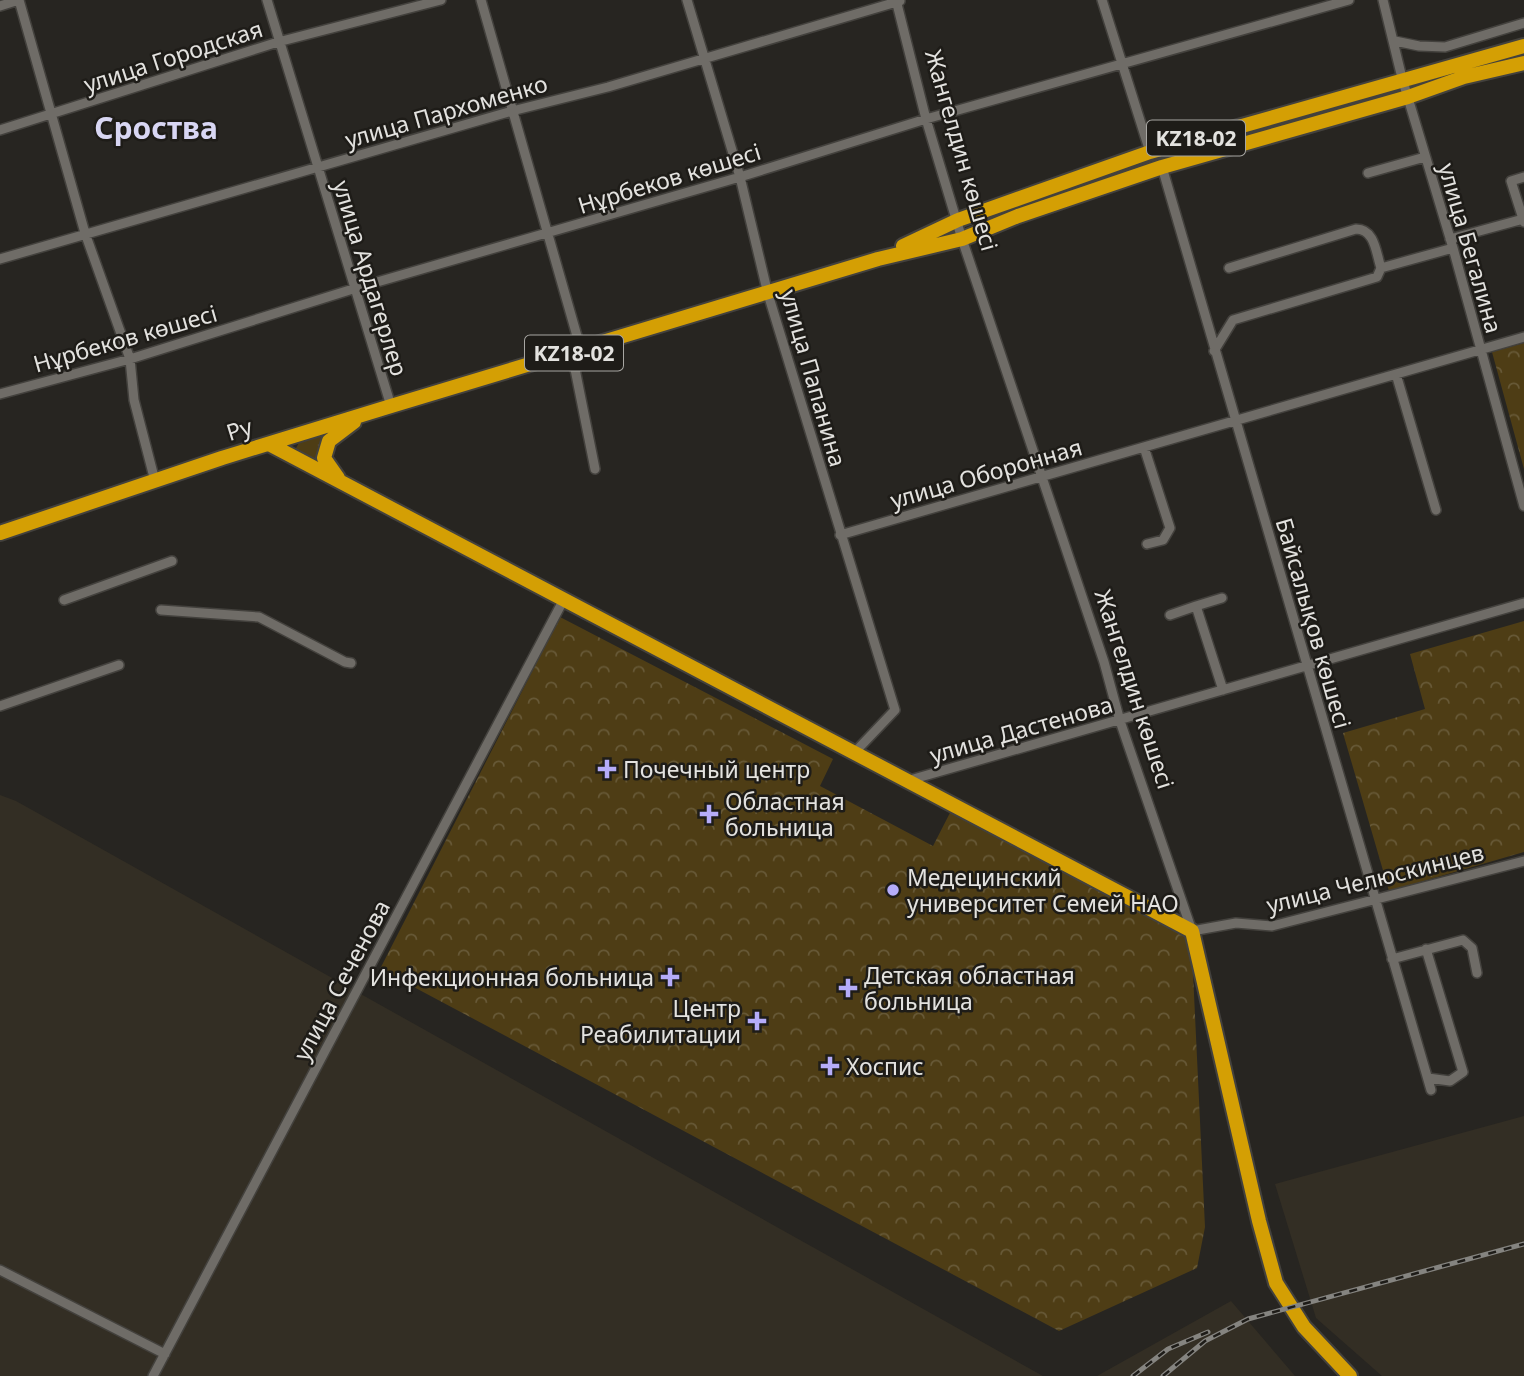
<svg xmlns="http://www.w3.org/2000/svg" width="1524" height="1376" font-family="'Noto Sans',sans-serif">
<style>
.built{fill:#332e24}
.grass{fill:url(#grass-tufts)}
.park{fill:url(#park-crowns)}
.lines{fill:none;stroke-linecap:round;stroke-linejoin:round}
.minor-casing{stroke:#43413d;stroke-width:12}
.highway-casing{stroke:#43413d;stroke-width:18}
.minor{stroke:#6f6c67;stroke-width:9}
.highway{stroke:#d49f04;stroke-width:14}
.rail-casing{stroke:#858480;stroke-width:5}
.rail{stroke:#1e1c18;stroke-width:2.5;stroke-dasharray:8;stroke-linecap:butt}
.poi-dot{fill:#b5acf9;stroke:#1e1c18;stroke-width:2.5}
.labels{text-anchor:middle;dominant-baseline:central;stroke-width:5;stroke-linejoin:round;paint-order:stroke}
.shield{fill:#1e1c18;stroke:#a8a7a3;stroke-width:2}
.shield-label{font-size:21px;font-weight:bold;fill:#e3e2df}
.street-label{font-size:23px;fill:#e3e2df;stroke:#1e1c18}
.poi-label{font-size:23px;fill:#e3e2df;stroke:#1e1c18;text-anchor:start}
.district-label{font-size:30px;font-weight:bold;fill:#d8d6f3;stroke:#1e1c18}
</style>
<defs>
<pattern id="grass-tufts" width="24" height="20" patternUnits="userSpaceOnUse" patternTransform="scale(1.75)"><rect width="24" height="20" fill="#4e3d15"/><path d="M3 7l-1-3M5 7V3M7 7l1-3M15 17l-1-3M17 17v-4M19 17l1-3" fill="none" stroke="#675937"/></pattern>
<pattern id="park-crowns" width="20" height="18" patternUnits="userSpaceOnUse" patternTransform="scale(1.75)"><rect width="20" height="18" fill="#4e3d15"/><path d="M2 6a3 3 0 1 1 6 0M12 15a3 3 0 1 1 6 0" fill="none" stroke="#675937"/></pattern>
</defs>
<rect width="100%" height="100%" fill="#272521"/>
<!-- built -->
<path class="built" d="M0,795L16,801L1043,1376H0Z
M1524,1116V1376H1382L1316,1318L1275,1184Z
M1231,1301L1295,1376H1097Z"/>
<!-- grass -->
<path class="grass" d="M332,434L325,475L295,450L300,441Z"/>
<!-- park -->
<path class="park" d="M1524,343V469L1492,352Z
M560,617L833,759L820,786L933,846L953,807L1186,933L1192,952L1205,1227L1197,1268L1059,1331L380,969Z
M1524,621V852L1389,891L1343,733L1425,709L1410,654Z"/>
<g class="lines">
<defs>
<path id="minor" d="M19,0L85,233L130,359L134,400L155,481
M267,0L391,406
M481,0L581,350
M687,0L740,177L768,294L895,710L855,752
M896,0L926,119L962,239L1104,662L1120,721L1192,931L1236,923L1272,926L1524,861
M1102,0L1150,152
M1383,0L1402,78L1453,248L1524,506
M0,6L19,0
M1395,41L1419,46L1445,47L1524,23
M0,130L278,42L441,0
M1162,167L1431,1090
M1368,173L1425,157
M1524,177L1511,181L1524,222
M1450,239L1523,219
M0,259L512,111L608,87L900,1
M1229,268L1356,229C1375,229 1376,253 1381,268
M1214,351L1233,320L1377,277L1381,268L1453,248
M572,354L595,469
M1396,374L1436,510
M0,394L130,359L353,289L740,177L926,119L1349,0
M1144,447L1170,528L1163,540L1147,544
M840,535L1524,337
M64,600L172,561
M1196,606L1222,598
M161,610L259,617L345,662L351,663
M1170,615L1196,606L1223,690
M0,706L119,665
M910,780L1524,603
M1426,949L1463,1072L1450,1081L1428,1078
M1392,959L1463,940L1472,948L1477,973
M0,1270L165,1354
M153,1376L563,601"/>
<path id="highway" d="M903,246L958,220L1150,152L1524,46
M269,444L1192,931L1259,1221L1276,1283L1304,1327L1350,1376
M338,478L324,458L329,441L354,422
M0,533L222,458L391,406L878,259L962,239L1018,216L1162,167L1408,97L1464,77L1524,63"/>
</defs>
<!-- minor casing -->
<use href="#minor" class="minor-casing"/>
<!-- highway casing -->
<use href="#highway" class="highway-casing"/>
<!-- minor -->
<use href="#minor" class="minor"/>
<!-- highway -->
<use href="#highway" class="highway"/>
<defs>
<path id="rail" d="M1133,1376L1168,1349L1208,1332
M1163,1376L1205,1341L1248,1319L1524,1244"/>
</defs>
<!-- rail casing -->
<use href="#rail" class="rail-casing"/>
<!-- rail -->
<use href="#rail" class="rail"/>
</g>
<!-- markers -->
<g class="poi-dot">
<path d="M603.5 758.5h7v7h7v7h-7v7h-7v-7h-7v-7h7z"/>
<path d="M705.5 803.5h7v7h7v7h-7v7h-7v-7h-7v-7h7z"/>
<circle cx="893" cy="890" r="7"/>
<path d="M666.5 966.5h7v7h7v7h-7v7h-7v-7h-7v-7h7z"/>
<path d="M844.5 977.5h7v7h7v7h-7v7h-7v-7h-7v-7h7z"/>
<path d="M753.5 1010.5h7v7h7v7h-7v7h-7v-7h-7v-7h7z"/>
<path d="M826.5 1055.5h7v7h7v7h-7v7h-7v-7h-7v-7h7z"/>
</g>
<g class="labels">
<!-- shield labels -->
<g class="shield">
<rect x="1147" y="120.5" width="98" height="35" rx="5"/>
<rect x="525" y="335.5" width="98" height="35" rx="5"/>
</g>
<g class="shield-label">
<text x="1196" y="138">KZ18-02</text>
<text x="574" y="353">KZ18-02</text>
</g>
<!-- street labels -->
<g class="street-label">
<text transform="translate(173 56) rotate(-18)">улица Городская</text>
<text transform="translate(446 111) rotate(-16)">улица Пархоменко</text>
<text transform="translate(962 150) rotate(74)">Жангелдин көшесі</text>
<text transform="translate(669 178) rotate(-17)">Нұрбеков көшесі</text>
<text transform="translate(1471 248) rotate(74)">улица Бегалина</text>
<text transform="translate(371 278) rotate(73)">улица Ардагерлер</text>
<text transform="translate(125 338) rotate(-16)">Нұрбеков көшесі</text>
<text transform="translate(814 378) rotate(74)">улица Папанина</text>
<text transform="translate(239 429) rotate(-17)">Ру</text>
<text transform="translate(986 473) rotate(-16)">улица Оборонная</text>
<text transform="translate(1314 623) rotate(74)">Байсалықов көшесі</text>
<text transform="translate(1135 689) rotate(72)">Жангелдин көшесі</text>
<text transform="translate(1021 729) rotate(-16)">улица Дастенова</text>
<text transform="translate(1375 878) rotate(-14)">улица Челюскинцев</text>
<text transform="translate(341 980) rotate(-62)">улица Сеченова</text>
</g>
<!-- poi labels -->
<g class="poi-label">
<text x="623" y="769">Почечный центр</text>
<text x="725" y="801">Областная<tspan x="725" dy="26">больница</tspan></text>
<text x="907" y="877">Медецинский<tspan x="907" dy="26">университет Семей НАО</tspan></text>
<text x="864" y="975">Детская областная<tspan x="864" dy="26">больница</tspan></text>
<text x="654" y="977" text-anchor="end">Инфекционная больница</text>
<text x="741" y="1008" text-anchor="end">Центр<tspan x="741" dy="26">Реабилитации</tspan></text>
<text x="846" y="1066">Хоспис</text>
</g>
<!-- district labels -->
<g class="district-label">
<text x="156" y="127">Сроства</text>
</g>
</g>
</svg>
